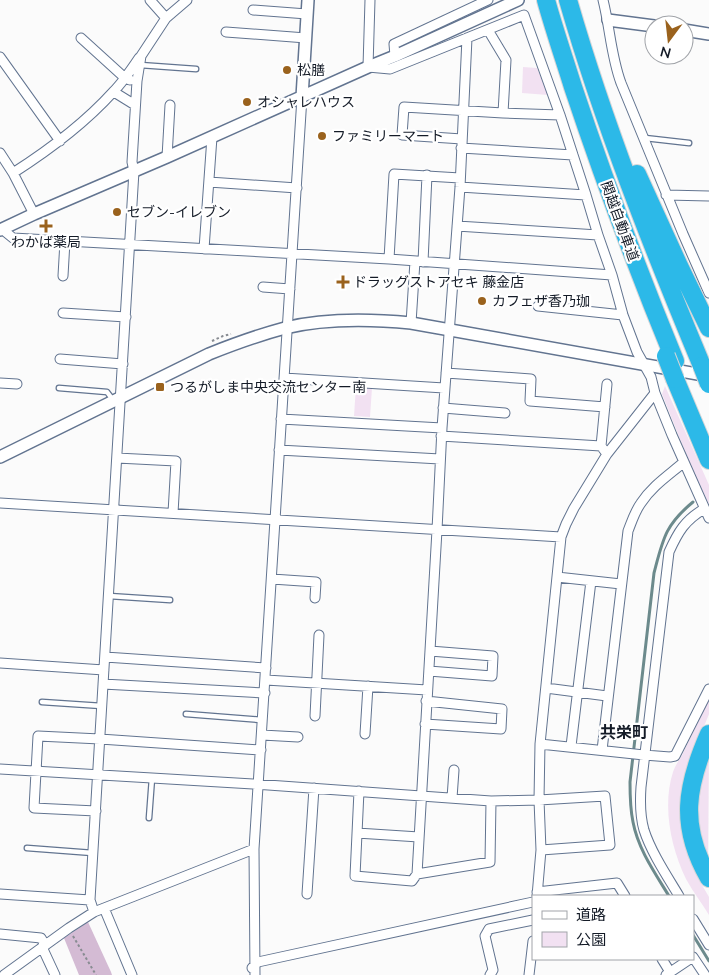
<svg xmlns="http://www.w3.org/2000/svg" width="709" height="975" font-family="Mulish,'Noto Sans JP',sans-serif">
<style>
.green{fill:#f2e1f2}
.forest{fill:#d4bbd4}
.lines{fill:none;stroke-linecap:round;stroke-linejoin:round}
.stream{stroke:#6c8a8c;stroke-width:3}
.service-casing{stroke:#627490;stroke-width:7}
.minor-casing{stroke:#627490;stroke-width:11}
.tertiary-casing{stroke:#627490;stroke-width:14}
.motorway-casing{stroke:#d5d6d8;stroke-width:20}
.path{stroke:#888c92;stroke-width:2;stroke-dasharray:2.5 2.5;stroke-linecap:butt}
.service{stroke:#fff;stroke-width:4.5}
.minor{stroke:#fff;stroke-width:9}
.tertiary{stroke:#fff;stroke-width:11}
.motorway{stroke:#2cb9e8;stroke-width:18}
.motorway-bridge-casing{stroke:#d5d6d8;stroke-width:20;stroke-linecap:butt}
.motorway-bridge{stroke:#2cb9e8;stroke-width:18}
.poi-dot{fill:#9a621d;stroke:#fff;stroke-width:2}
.labels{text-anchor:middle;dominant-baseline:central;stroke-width:4.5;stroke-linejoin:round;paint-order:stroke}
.poi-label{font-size:14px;fill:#141b27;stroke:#fff;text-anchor:start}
.street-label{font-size:14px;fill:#141b27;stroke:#fff}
.quarter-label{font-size:16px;font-weight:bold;fill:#141b27;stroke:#fff}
</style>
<rect width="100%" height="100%" fill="#fbfbfb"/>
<!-- green -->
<path class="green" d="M523,67L537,68L548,95L522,93Z
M356,386L372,388L370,417L354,416Z
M665,386L709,485V504L690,464L662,394Z
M709,700V714L694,751L689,856L699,880L709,897V915C702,903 693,892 686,879C671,848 662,806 673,772C675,766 679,760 682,755C691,736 700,718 709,700Z
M709,750L708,866L694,816L703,765Z"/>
<!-- forest -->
<path class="forest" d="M88,922L111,972L112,975H79L64,938Z"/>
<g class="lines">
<!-- stream -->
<path class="stream" d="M669,896C655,873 638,849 633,822C630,808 630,795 630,782L654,573C663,539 665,525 693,502
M693,935L709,961"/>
<defs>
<path id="service" d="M140,65L196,69
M645,138L689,143
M59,388L107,392L113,400
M109,596L170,600
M42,702L102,706
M186,714L262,720
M149,818L152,778
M27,848L93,853"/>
<path id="minor" d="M150,0L166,18
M370,0L368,67L390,69L524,15L560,115L586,195L598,235L612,275L623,315L637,352L651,377L655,393L672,435L709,518
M603,0C610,28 611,56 621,83L683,234L709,293
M253,10L307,14
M488,30L506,60L503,113
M226,32L306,38
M81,38L125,78L130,80
M395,56L394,44L488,0
M0,57L60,141
M114,92L135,105
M462,139L402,135L404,107L503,113L560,115
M461,148L573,155
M0,153L13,173L34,214
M167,157L170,105
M13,173C49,150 84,124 113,92C123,82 131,70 139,58
M209,182L297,188
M460,187L586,195
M666,195L709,196
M457,226L598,235
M2,229L13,238L389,259L612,275
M204,249L212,137
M389,259L394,174L460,178
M423,262L427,175
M63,276L65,241
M263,287L290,289
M538,306L623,315
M63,313L126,317
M411,323L415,261
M60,359L123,364
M446,373L531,379L530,401L605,407
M284,378L444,388
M0,383L17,384
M443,408L505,413
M281,419L442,428
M441,436L601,446L607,454
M601,446L607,384
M279,450L440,459
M117,458L176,461L173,513
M0,503L561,537
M557,577L621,584
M272,579L316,582L315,598
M105,657L266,668
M0,663L104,670
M429,671L492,676L493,656L430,651
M266,680L427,690
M103,684L265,693
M546,688L607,696
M315,716L319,635
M425,724L501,729L502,709L426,701
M365,734L368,686
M262,735L298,737
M540,744L644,755L670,757L675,756L709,689
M571,746L591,581
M602,750L628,531C632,521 635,511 641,503C652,486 669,475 684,462
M0,769L253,784L491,801L539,800L605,796L610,845L541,850
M359,791L355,876L412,881L417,874L490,862L491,801
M452,798L454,770
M96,811L34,808L38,736L100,739L261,750
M357,833L419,837
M417,874L437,530L442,428L460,187L467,38
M537,892L617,883L625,896
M0,894L90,900
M307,894L314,788
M537,896L541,850L539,800L540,744L561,537L566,524L574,508L607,454L655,393
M679,896C667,876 651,852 644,830C640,816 640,801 641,787L669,552C678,532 685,520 704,509
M104,908L132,975
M94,912L90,900L134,171L132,162L137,81L141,56L166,18L187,0
M693,919L709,945
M0,934L41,938L45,945
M42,947L55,975
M693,957L705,975
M662,959L670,972
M252,968L258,962L533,902
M4,975L69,928L94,912L254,849
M255,975L254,849L302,97
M490,975L493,970L485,936L489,929L533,920
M529,975L533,941
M666,975L690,959"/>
<path id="tertiary" d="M608,20L654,26
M684,30L709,34
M302,97L308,0
M0,230L34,214L167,157L368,67L395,56L518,0
M0,457L209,354C234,344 259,335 285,328C326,318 369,319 411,323L709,376"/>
<path id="motorway" d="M546,0C554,29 564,58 573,87C604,180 638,271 675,361
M568,0C604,125 652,246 702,366
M637,174L679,266L709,328
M675,379L709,460
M709,734C686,786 679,826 709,878"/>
</defs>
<!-- service casing -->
<use href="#service" class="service-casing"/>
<!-- minor casing -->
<use href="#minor" class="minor-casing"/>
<!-- tertiary casing -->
<use href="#tertiary" class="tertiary-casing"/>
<!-- motorway casing -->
<use href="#motorway" class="motorway-casing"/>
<!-- path -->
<path class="path" d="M212,341L223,336L231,334
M73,936L96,975"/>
<!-- service -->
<use href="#service" class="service"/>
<!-- minor -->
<use href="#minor" class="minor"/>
<!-- tertiary -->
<use href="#tertiary" class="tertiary"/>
<!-- motorway -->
<use href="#motorway" class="motorway"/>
<defs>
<path id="motorway-bridge" d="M666,356L675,379
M702,366L709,384"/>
</defs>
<!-- motorway-bridge casing -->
<use href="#motorway-bridge" class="motorway-bridge-casing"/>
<!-- motorway-bridge -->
<use href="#motorway-bridge" class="motorway-bridge"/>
</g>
<!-- markers -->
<g class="poi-dot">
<circle cx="287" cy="70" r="5"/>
<circle cx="247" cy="102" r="5"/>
<circle cx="322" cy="136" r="5"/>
<circle cx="117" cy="212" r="5"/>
<path d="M43.5 218.5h5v5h5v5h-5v5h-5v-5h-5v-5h5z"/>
<path d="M340.5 274.5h5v5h5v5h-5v5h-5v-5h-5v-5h5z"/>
<circle cx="482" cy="301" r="5"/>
<rect x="155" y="382" width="10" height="10" rx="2.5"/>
</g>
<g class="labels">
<!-- poi labels -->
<g class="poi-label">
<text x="297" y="70">松膳</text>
<text x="257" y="102">オシャレハウス</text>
<text x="332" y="136">ファミリーマート</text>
<text x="127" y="212">セブン-イレブン</text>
<text x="46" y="242" text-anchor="middle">わかば薬局</text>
<text x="353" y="282">ドラッグストアセキ 藤金店</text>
<text x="492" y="301">カフェザ香乃珈</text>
<text x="170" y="387">つるがしま中央交流センター南</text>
</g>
<!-- street labels -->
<g class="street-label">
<text transform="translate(620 221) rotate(70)">関越自動車道</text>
</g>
<!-- quarter labels -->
<g class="quarter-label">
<text x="624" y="732">共栄町</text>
</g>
</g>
<!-- legend -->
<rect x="532" y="895" width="162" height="65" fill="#ffffff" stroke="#a1a4a9"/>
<rect x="542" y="911" width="25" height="8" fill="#ffffff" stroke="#a1a4a9"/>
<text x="576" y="920" font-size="15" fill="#141b27">道路</text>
<rect x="542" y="932" width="25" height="15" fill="#f2e1f2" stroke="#a1a4a9"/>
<text x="576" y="945" font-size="15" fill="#141b27">公園</text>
<!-- north arrow -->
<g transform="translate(669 40) rotate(195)"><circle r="24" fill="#ffffff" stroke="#a1a4a9"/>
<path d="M0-4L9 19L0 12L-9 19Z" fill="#9a621d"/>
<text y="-8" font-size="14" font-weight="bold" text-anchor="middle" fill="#141b27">N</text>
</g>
</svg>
